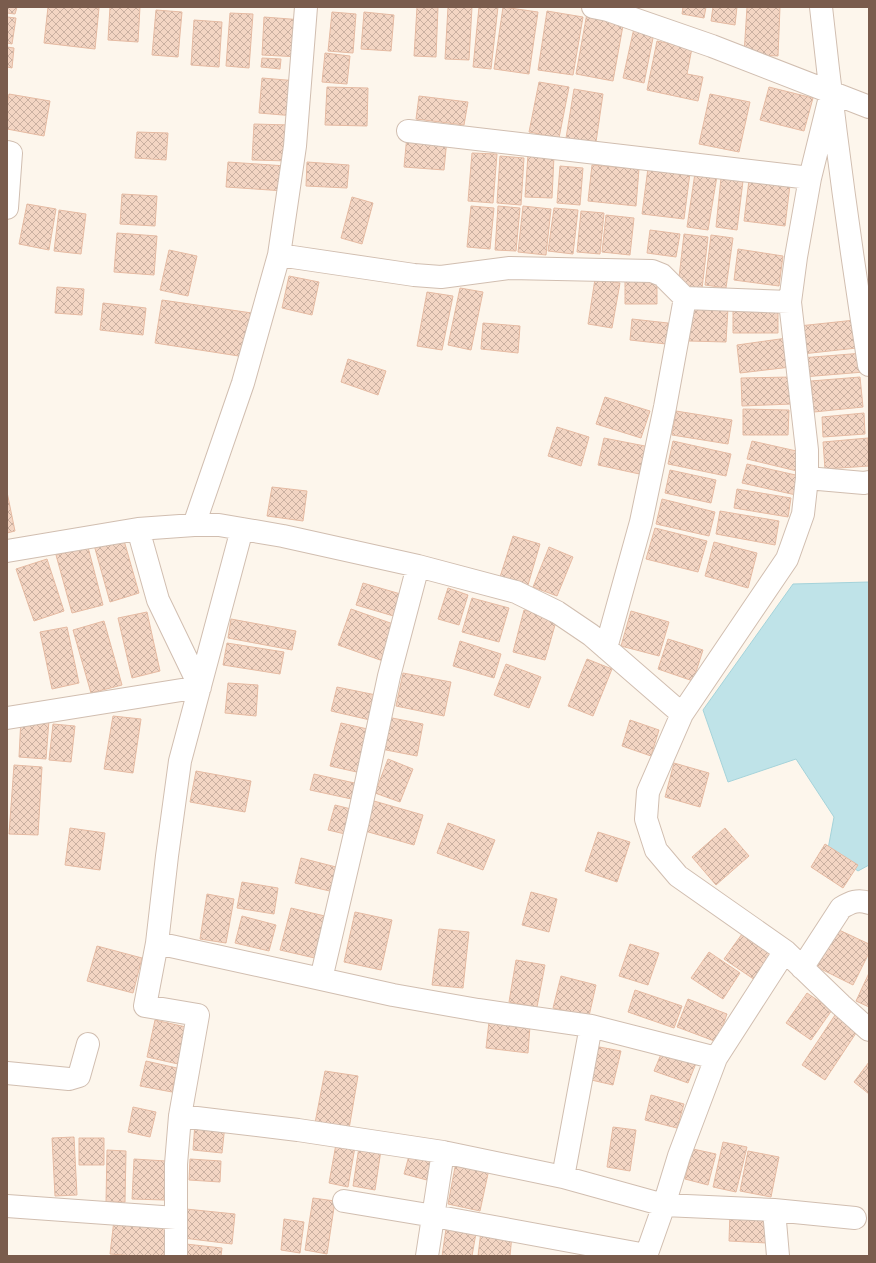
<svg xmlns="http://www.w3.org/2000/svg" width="876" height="1263" font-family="'Archivo Narrow',sans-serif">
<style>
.water{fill:#bfe3e8;stroke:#a5d3da}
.building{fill:url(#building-cross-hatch);stroke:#e6bba3}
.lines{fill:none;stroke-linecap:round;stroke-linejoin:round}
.minor-casing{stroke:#d1beb0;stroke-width:24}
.minor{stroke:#fff;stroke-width:22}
</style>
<defs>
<pattern id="building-cross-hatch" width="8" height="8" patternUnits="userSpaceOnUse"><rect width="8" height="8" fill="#f3d5c3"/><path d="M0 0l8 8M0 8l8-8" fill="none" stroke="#cab0a1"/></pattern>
</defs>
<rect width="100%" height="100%" fill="#fdf6ec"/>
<!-- water -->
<path class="water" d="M869,582V865L858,871L828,849L834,817L796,759L728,782L703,710L793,584Z"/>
<!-- building -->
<path class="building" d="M7,7H17L15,14L7,13Z
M48,7H87L99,8L95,49L44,43Z
M110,7H140L138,42L108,40Z
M417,7H438L436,57L414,56Z
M448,7H472L469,60L445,59Z
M479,7H498L491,69L473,67Z
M503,7L538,12L529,74L494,69Z
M683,7H706L704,18L682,14Z
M713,7H737L735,25L711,21Z
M747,7H780L778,56L744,54Z
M156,10L182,12L178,57L152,55Z
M547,11L583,17L573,75L538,70Z
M332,12L356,14L353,53L328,51Z
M364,12L394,15L391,51L361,49Z
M230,13L253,14L249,68L226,66Z
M587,13L624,20L613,81L576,74Z
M7,17L16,18L12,44L7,43Z
M264,17L303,20L300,57L262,55Z
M194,20L222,22L219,67L191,65Z
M634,28L654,33L644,83L623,78Z
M657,41L692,48L687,74L703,77L698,101L647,90Z
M7,47L14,48L12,68L7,67Z
M325,53L350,56L347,84L322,82Z
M262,58L281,59L280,69L261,67Z
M262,78L298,81L295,116L259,113Z
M539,82L569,87L559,138L529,132Z
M327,87L368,88L367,126L325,125Z
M769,87L813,98L804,131L760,120Z
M574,89L603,94L596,142L566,138Z
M9,94L50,101L44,136L7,129V105Z
M710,94L750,102L739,152L699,144Z
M419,96L468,102L464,125L416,119Z
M254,124L290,125L289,161L252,160Z
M137,132L168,133L166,160L135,158Z
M407,135L447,139L444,170L404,167Z
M472,153L497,154L493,203L468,201Z
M528,155L554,156L552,198L525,197Z
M500,156L524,158L521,205L497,203Z
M228,162L286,166L284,191L226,187Z
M307,162L349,165L347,188L306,186Z
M592,165L639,169L636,206L588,201Z
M560,166L583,168L580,205L557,203Z
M648,168L690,173L684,219L642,214Z
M695,173L717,176L708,230L687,227Z
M721,178L743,181L737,230L716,227Z
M749,180L790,185L785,226L744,221Z
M122,194L157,196L155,226L120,224Z
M352,197L373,203L362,244L341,238Z
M27,204L56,209L49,250L19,244Z
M471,206L494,208L490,249L467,247Z
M498,206L520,208L516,251L495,250Z
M523,206L551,209L546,255L518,252Z
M554,208L578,210L573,254L548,251Z
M59,210L86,214L81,254L54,251Z
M581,211L604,213L600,254L577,252Z
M606,215L634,218L630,255L602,252Z
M650,230L680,234L676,257L647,253Z
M117,233L157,236L154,275L114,272Z
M684,234L708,237L702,289L678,286Z
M711,235L733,238L726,288L705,285Z
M738,249L783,256L779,286L734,280Z
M169,250L197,256L188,296L160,290Z
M625,274H657V304H625Z
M289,276L319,282L312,315L282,308Z
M595,279L620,283L612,328L588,324Z
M57,287L84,289L82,315L55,313Z
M460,288L483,292L471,350L448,345Z
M427,292L453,296L442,350L417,346Z
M162,300L252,313L245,357L155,343Z
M103,303L146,308L143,335L100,330Z
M691,307L728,308L726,342L689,341Z
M733,307H778V333H733Z
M632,319L668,323L666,344L630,340Z
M855,320L857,348L802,354L799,326Z
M483,323L520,326L518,353L481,349Z
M787,338L791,367L740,373L737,345Z
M863,353L864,372L803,377L801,358Z
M348,359L386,371L378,395L341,382Z
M791,377L792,404L742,406L741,378Z
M860,377L863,407L814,412L811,381Z
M605,397L650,411L641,438L596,424Z
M743,409L789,410L788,435H743Z
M676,411L732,420L728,444L672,435Z
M864,413L865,434L823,437L822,417Z
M557,427L589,437L581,466L548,456Z
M604,438L650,447L644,475L598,465Z
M868,438L869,466L825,469L823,442Z
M673,441L731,454L726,476L668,464Z
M752,441L801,452L797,471L747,459Z
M747,464L800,476L796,495L742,483Z
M670,470L716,480L711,503L665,493Z
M272,487L307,491L303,521L267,516Z
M737,489L791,498L788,517L734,508Z
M7,492L15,531L7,533Z
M662,499L715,512L709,536L656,524Z
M720,511L779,521L775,545L716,534Z
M655,528L707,541L698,572L646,559Z
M513,536L540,544L528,585L500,577Z
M123,537L139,593L110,602L94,545Z
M714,542L757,553L748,588L705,576Z
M88,547L103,605L72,613L56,555Z
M549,547L573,557L557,596L533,587Z
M47,559L64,611L34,621L16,569Z
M363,583L404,595L397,617L356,605Z
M448,588L468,595L459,625L438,619Z
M472,598L509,608L499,642L462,632Z
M351,609L396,625L383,661L338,645Z
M524,610L557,618L545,660L513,652Z
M631,611L669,622L659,656L621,646Z
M147,612L160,671L132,678L118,618Z
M231,619L296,631L292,650L228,638Z
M104,621L122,685L91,693L73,630Z
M67,627L79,683L52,689L40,632Z
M668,639L703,650L693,681L658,669Z
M460,641L501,654L494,678L453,666Z
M227,643L284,652L280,674L223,665Z
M587,659L612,669L593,716L568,706Z
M506,664L541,677L529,708L494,695Z
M403,673L451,682L444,716L396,706Z
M228,683L258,685L256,716L225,713Z
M337,687L376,695L370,720L331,711Z
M113,716L141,719L133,773L104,769Z
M387,717L423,724L417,756L381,749Z
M21,718L49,720L46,759L19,757Z
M630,720L659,730L651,756L622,746Z
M341,723L372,730L361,773L330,766Z
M53,724L75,726L71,762L49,760Z
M388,759L413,769L400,802L375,793Z
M674,763L709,773L700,807L665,797Z
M14,765L42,767L38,835L9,834Z
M196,771L251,781L245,812L190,802Z
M314,774L359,784L356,800L310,790Z
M374,801L423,815L414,845L365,831Z
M335,805L351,809L345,834L328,830Z
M448,823L495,840L483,870L437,853Z
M70,828L105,833L100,870L65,865Z
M725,828L749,856L716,885L692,857Z
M598,832L630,842L617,882L585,871Z
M825,844L858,865L843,888L811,867Z
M301,858L340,868L334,892L295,883Z
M242,882L278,888L274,914L237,908Z
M531,892L557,899L549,932L522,925Z
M207,894L234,899L226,943L200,939Z
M291,908L329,917L319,959L280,950Z
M355,912L392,920L381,970L344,962Z
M242,916L276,925L269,951L235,943Z
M439,929L469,932L463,988L432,985Z
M837,929L869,944V953L853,985L817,967Z
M742,934L772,955L755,980L724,959Z
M630,944L659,953L648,985L619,976Z
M97,946L142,958L133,993L87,981Z
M709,952L740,973L723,999L691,978Z
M516,960L545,965L537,1007L509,1002Z
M869,973V1007L856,1001Z
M561,976L596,985L589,1016L553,1008Z
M635,990L682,1006L674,1028L628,1012Z
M807,993L832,1010L811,1040L786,1023Z
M688,999L727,1014L717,1042L677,1027Z
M837,1012L860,1027L825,1080L802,1065Z
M155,1020L186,1027L178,1064L147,1057Z
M489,1022L530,1026L528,1053L486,1048Z
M594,1046L621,1051L613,1085L587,1079Z
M664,1047L699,1056L688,1083L654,1071Z
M146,1061L177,1068L172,1092L140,1086Z
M869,1062V1094L854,1082Z
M325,1071L358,1076L349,1129L315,1123Z
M651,1095L684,1104L677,1128L645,1120Z
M133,1107L156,1112L150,1137L128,1132Z
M195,1123L225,1125L222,1153L193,1150Z
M613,1127L636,1130L630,1171L607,1167Z
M74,1137L77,1195L55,1196L52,1138Z
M79,1138H104V1165H79Z
M723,1142L747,1147L736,1192L713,1187Z
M336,1144L355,1147L348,1187L329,1183Z
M359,1147L381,1150L375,1190L353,1186Z
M693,1149L716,1154L708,1185L685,1179Z
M107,1150L126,1151L125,1202H106Z
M748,1151L779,1157L771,1197L740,1191Z
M410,1152L432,1158L427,1180L404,1174Z
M134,1159L166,1161L164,1200L132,1199Z
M190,1159L221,1161L220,1182L189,1180Z
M456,1162L489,1169L480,1211L448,1204Z
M313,1198L335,1201L327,1254L305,1250Z
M186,1209L235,1214L232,1244L183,1238Z
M730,1212L769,1214L767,1243L729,1241Z
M284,1219L304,1222L300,1253L281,1250Z
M114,1220L168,1225L164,1256H134L110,1254Z
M446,1229L476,1233L472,1256H442Z
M481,1231L512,1235L510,1256H478Z
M186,1244L222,1248L221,1256H184Z"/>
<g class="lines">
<defs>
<path id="minor" d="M593,7L608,10L712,46L869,107
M821,7C834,127 850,246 869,365
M408,131L810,178
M7,152L11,153L7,208
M279,255L414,275L441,277L510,268L652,271L662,275L685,298L790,302
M807,478L864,483L869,482
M194,525L243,383L279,255L295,146L306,7
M7,551L138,529L194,525H219L283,536L418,566L516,592L557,612L591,635L682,714L648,792L646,819L656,850L678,876L785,951L841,1005L869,1030
M418,566L389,676L358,821L321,979L393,995L478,1010L591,1026L563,1177L443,1152L427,1256
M606,648L641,522L665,407L685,298
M682,714L787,559L803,514L807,478V450L790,302L796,257L810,178L831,93
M7,718L200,687L158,600L138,529
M157,943L321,979
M802,968L841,908C851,902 858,899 869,903
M591,1026L716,1058
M7,1073L69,1079L79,1076L88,1044
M180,1116L198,1015L145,1006L157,943L167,856L180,761L242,529
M563,1177L664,1205L774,1210L855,1218
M344,1201L434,1216L646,1255
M7,1206L176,1218
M774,1210L778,1256
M176,1256V1164L180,1116L298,1130L443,1152
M646,1256L664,1205L679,1156L716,1058L785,951"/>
</defs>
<!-- minor casing -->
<use href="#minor" class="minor-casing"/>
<!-- minor -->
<use href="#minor" class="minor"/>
</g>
<!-- border -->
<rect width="876" height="1263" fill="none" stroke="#7a5c4d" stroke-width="16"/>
</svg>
